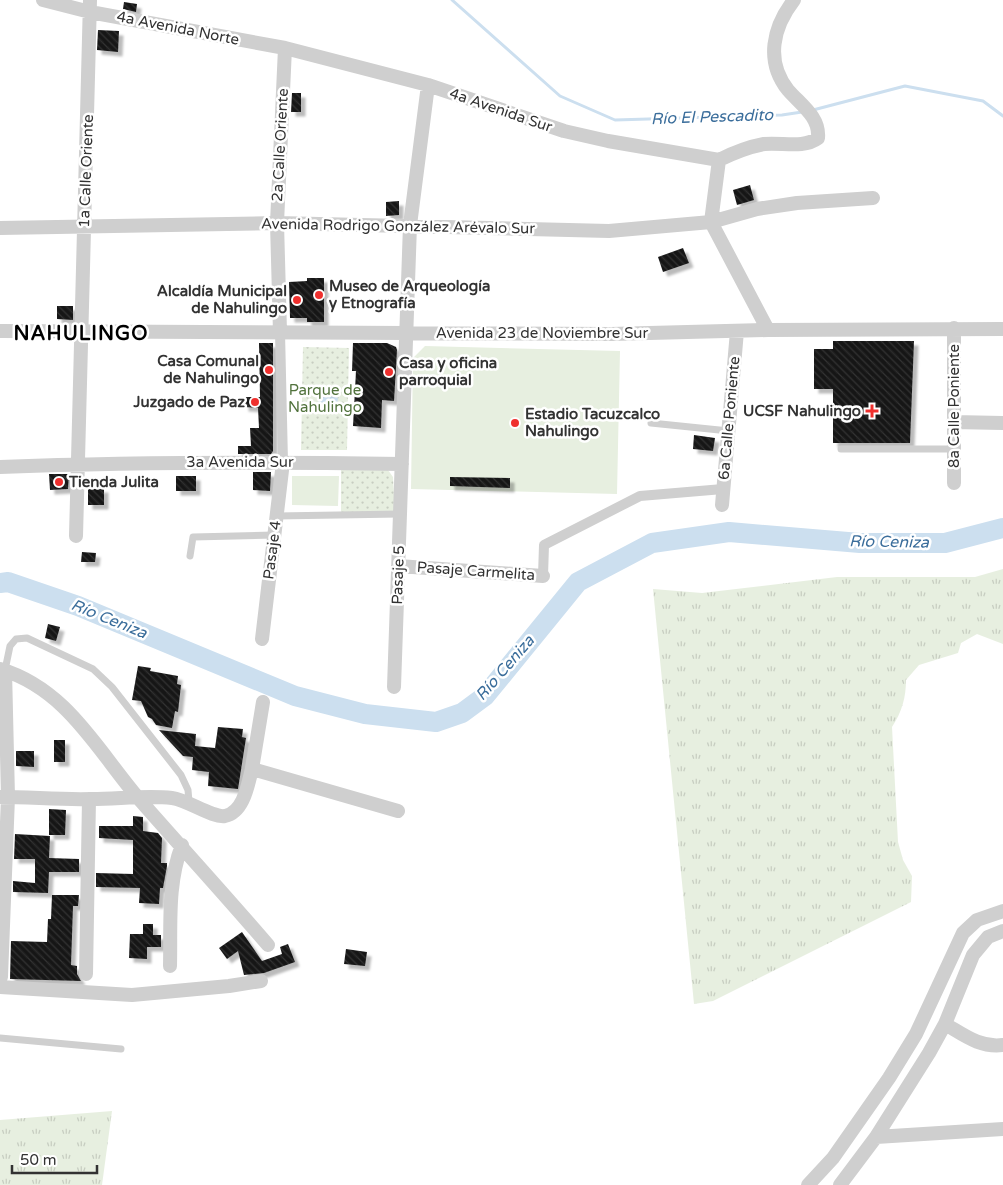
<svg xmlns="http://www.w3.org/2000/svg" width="1003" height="1185" font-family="'Varela Round',sans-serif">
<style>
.grass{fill:url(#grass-tufts)}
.park{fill:url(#park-dots)}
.pitch{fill:#e7efe0}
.water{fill:url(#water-rules)}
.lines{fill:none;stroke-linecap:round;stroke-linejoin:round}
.stream{stroke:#ccdfef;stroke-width:3}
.river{stroke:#ccdfef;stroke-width:20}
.building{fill:url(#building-back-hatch);filter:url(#shadow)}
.service{stroke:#cfcfcf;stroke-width:7}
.pedestrian{stroke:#cfcfcf;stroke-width:10}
.minor{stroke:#cfcfcf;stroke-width:14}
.poi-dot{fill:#ef302e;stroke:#fff;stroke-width:2}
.labels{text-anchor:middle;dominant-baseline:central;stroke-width:5;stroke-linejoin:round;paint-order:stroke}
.street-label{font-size:15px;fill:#323232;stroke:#fff}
.poi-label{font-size:15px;font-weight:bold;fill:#323232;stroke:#fff;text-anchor:start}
.park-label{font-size:15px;fill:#51723c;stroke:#fff}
.water-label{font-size:16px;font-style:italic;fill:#3a6d9b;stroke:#fff}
.district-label{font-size:20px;font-weight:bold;letter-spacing:1px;fill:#000;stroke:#fff}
</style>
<defs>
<pattern id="grass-tufts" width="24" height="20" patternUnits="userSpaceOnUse" patternTransform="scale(1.25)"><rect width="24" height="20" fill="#e7efe0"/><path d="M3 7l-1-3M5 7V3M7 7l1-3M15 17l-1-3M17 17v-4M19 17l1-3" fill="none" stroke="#c7cdc1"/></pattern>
<pattern id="park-dots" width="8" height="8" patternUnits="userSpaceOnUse" patternTransform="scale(1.25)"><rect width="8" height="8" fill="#e7efe0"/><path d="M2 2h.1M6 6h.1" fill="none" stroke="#c7cdc1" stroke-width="1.8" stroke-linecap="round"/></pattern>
<pattern id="water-rules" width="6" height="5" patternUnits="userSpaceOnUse" patternTransform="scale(1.25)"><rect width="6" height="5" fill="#ccdfef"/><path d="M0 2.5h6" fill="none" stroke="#b0c0cd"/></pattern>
<pattern id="building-back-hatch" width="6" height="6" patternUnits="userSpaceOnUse" patternTransform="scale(1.25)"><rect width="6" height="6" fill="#191919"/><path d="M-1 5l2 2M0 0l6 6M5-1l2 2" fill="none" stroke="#323232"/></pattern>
<filter id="shadow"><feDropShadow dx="4.5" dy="4.5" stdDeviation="1" flood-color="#0004"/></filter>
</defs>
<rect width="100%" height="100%" fill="#fff"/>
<!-- grass -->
<path class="grass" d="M1003,569V644L977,634L961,643L958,653L919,665L906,680C906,697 902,712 892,727L898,842L903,860L912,876L911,902L713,1001L694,1004L653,589L702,593L837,577H975Z
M112,1111L102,1185H0V1120Z"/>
<!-- park -->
<path class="park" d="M303,347L349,348L347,450H301Z
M341,468L388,470L393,477L395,512H341Z"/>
<!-- pitch -->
<path class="pitch" d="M425,346L620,351L617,494L411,489L413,358Z
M292,476H339L338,506L292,505Z"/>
<!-- water -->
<path class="water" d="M318 399a10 10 0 1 1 20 0a10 10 0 1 1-20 0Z"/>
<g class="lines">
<!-- stream -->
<path class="stream" d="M452,0L560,96L615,120L782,115L802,112
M813,110L905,86L983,101L1003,116"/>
<!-- river -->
<path class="river" d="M0,583L8,582L78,606L295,696L365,714L436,722L462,713L485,696L578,582L652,543L729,532L860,543H945L1003,528"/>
</g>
<!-- building -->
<path class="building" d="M124,2L137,4L136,12L123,9Z
M98,30L119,31L118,52L97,50Z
M292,93H301V112H291Z
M750,185L754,200L737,205L733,190Z
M399,201V215L386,216V202Z
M683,248L689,263L663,272L658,257Z
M307,278H324V322H307V318H290L289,282L307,281Z
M57,306H73V320L57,319Z
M833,341H914L910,443H833V389H814V349H833Z
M259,343H273V451L271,454H238V446H251L250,428H259L258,408L244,407V397H260Z
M353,343H387L396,347L397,350L394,401L382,400L381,428L353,426L356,371H352Z
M694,435L715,438L713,451L693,449Z
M253,472H271L270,491L253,490Z
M49,474H69L68,489L50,490Z
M176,476H196V491H176Z
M450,477L510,478V488L450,486Z
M104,488V505H88V489Z
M82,552L96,553L95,562H81Z
M48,624L60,627L56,641L45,638Z
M138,666L151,668L150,671L178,676L177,684L181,685L178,712L175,711L172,728L156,725L152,719L148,717L141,701L132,700Z
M218,727L243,729L242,737L246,738L238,789L208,786L209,772L192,770L193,757L183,756L159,730L196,734L195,746L215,748Z
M54,740H65V762H54Z
M16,751H34V767L16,766Z
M49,809L66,810L65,835H49Z
M133,816L143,817V831L158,833L162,838L161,863H167V866L163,888H160L159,904L139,903L140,888L96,887V873L133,874V840L99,838V826H133Z
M15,834L50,836L49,858L79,859V872H49L48,893L13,892V881L35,883V859H14Z
M52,895H79L78,906H73L71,965L77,966V974L81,981L10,979L11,941L47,942L48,919H51Z
M143,924H153V935H161V947H147V959L129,958L130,934H143Z
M242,932L262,961L282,954L280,947L288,944L295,962L264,973L244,975L238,951L227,959L219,948Z
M346,949L367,952L365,966L344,964Z"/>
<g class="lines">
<!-- service -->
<path class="service" d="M651,423L729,431
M841,449H953
M276,516L400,514
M190,556L193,537L274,535
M5,670L10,646L16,639L27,638L93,669L112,687L181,775L188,790L189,802
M0,1038L121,1049"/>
<!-- pedestrian -->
<path class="pedestrian" d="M280,332L283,462
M543,576L544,545L640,496L723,489"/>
<!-- minor -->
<path class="minor" d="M43,0L90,12L285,48L428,85L564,131L608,141L719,160
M719,160C733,153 748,147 764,144C782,142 803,149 818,138C820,117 801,105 788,90C765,61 773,27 794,0
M711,222L768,330
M711,222L719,160
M0,228L277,223L609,231L711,222L757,209L797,203L873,198
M954,328V483
M0,331L611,334L768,330L1003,329
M280,332L277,223L285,48
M953,422L1003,423
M0,467C134,462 268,462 402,464
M722,505L737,331
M76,536L90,0
M398,566L543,576
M262,639L283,462
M0,669C67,689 97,750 139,799C182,848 226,896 268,945
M394,687L410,225L428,85
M252,769L263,702
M0,797C31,797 61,800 92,799C118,799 146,795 172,798C188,800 212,818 225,816C244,812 248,784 252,769L398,811
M170,966C171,926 167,884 182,845
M86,974L89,799
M1,977L8,797L5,670
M0,987L132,995L229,986L261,981
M945,1024C964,1035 980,1048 1003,1045
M876,1137L1003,1129
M808,1185L833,1158L889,1078L916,1034L963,933L977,920L1003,911
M840,1185L876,1137L929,1053L945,1024L973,955L988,937L1003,931"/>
</g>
<!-- markers -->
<g class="poi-dot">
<circle cx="319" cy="295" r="5"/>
<circle cx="297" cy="300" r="5"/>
<circle cx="269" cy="370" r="5"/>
<circle cx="389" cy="372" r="5"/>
<circle cx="255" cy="402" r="5"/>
<path d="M869.5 403.5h5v5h5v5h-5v5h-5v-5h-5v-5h5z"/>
<circle cx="515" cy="423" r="5"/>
<circle cx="59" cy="482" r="5"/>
</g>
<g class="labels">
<!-- street labels -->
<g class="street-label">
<text transform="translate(178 28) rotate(11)">4a Avenida Norte</text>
<text transform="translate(501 110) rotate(19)">4a Avenida Sur</text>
<text transform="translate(280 145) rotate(-87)">2a Calle Oriente</text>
<text transform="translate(86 171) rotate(-88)">1a Calle Oriente</text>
<text transform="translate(398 226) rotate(1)">Avenida Rodrigo González Arévalo Sur</text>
<text x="542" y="333">Avenida 23 de Noviembre Sur</text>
<text transform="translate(954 406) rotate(-90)">8a Calle Poniente</text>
<text transform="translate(729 418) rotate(-85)">6a Calle Poniente</text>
<text x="240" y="462">3a Avenida Sur</text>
<text transform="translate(272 550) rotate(-83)">Pasaje 4</text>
<text transform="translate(476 571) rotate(4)">Pasaje Carmelita</text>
<text transform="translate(398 575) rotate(-88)">Pasaje 5</text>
</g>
<!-- poi labels -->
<g class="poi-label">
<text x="329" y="286">Museo de Arqueología<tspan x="329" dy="17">y Etnografía</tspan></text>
<text x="287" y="291" text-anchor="end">Alcaldía Municipal<tspan x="287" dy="17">de Nahulingo</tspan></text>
<text x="259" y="361" text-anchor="end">Casa Comunal<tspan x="259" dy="17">de Nahulingo</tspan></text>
<text x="399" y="363">Casa y oficina<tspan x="399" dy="17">parroquial</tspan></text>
<text x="245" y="402" text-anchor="end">Juzgado de Paz</text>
<text x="861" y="411" text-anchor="end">UCSF Nahulingo</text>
<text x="525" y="414">Estadio Tacuzcalco<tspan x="525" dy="17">Nahulingo</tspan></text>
<text x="69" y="482">Tienda Julita</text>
</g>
<!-- park labels -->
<g class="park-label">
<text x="325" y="390">Parque de<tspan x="325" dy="17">Nahulingo</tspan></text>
</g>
<!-- water labels -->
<g class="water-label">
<text transform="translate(712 117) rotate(-2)">Río El Pescadito</text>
<text transform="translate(889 542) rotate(1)">Río Ceniza</text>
<text transform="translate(109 619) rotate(22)">Río Ceniza</text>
<text transform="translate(505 668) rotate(-49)">Río Ceniza</text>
</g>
<!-- district labels -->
<g class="district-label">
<text x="81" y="334">NAHULINGO</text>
</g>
</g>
<!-- scale -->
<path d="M12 1165v8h85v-8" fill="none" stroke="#323232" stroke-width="2.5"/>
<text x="20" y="1165" font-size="15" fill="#323232" stroke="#ffffff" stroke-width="4" paint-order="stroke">50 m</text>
</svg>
